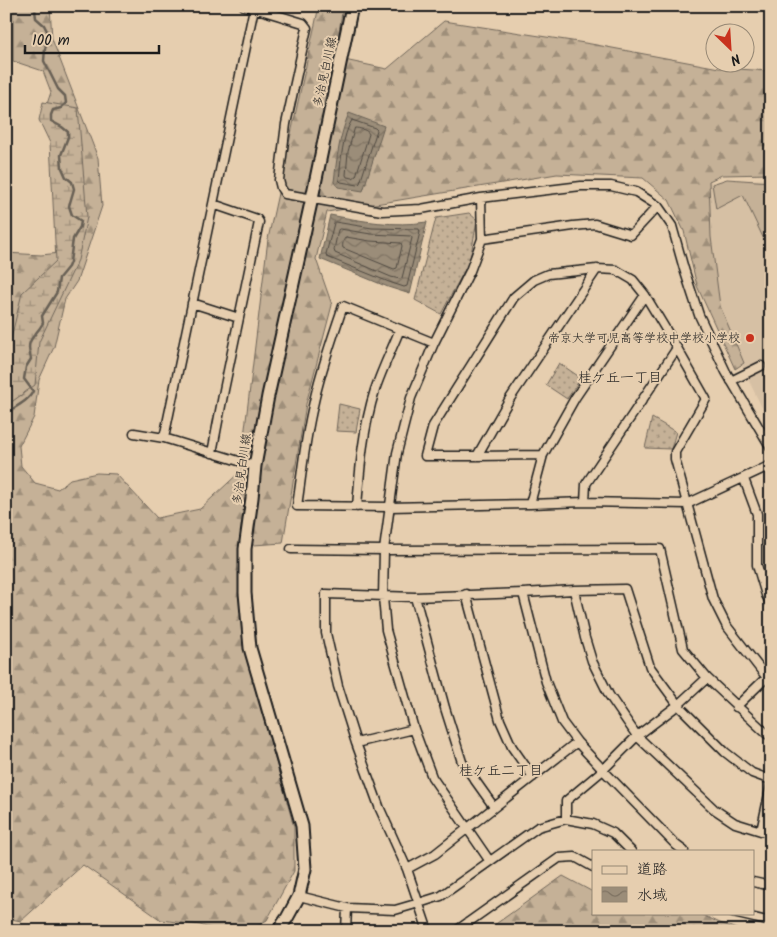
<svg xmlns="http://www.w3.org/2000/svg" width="777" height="937" font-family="Kalam,'Klee One',sans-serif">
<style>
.built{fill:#d6c0a4}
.grass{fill:url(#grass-dots);stroke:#70665a}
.forest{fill:url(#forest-firs);stroke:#70665a}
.wetland{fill:url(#wetland-marsh);stroke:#70665a}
.pitch{fill:#c5b197;stroke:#70665a}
.water{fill:url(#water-waves);stroke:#686054}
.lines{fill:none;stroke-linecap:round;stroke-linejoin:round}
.shore{stroke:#4f4941;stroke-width:1}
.stream{stroke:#686054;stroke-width:2.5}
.minor-casing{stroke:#1c1c1c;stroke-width:11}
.primary-casing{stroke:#1c1c1c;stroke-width:15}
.minor{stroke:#e6ceaf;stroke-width:8}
.primary{stroke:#e6ceaf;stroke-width:11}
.poi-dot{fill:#c8321e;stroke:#e6ceaf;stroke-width:2}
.labels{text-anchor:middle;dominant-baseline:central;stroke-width:4;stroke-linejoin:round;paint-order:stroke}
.street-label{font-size:12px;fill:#1c1c1c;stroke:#e6ceaf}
.poi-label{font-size:12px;fill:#1c1c1c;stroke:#e6ceaf;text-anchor:end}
.neighbourhood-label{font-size:14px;fill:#1c1c1c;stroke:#e6ceaf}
</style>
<defs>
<pattern id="grass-dots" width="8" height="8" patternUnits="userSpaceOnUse" patternTransform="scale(1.25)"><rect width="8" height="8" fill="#c5b197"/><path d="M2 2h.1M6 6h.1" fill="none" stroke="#9f8f7a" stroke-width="1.8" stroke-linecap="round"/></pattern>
<pattern id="forest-firs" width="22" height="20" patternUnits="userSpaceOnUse" patternTransform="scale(1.25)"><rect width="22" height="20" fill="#c5b197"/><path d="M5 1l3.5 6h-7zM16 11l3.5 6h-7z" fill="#9f8f7a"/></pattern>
<pattern id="wetland-marsh" width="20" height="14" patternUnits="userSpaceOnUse" patternTransform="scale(1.25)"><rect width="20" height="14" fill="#c5b197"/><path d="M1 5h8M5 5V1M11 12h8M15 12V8" fill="none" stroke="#9f8f7a"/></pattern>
<pattern id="water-waves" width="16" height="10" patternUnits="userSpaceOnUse" patternTransform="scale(1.25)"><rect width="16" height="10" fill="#9b8d79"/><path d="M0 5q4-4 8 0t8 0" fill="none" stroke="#7e7262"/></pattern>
</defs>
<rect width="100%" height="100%" fill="#e6ceaf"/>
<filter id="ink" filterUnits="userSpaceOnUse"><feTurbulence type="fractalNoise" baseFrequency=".02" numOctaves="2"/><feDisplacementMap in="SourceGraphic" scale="10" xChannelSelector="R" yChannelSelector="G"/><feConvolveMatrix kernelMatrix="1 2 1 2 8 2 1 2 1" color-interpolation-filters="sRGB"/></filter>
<g filter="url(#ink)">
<!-- built -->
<path class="built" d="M771,179V426L748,379L712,296L705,182Z"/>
<!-- grass -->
<path class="grass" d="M469,213L477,220L470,260L441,314L415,300L436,218Z
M559,363L581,378L567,399L546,385Z
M339,404L360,409L356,432L336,431Z
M652,418L676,432L671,449L645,448Z"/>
<!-- forest -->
<path class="forest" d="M11,6H50L52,39L98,158L102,206L77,281L65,299L54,347L39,380L34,417L19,446L21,466L35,483L58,489L70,479L97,473L116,474L157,518L200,509L242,470L243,445L268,239L319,6H343L335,58L387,69L444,21L591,44L719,68L771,71V174L722,175L709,181L711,237L720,306L744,363L735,369L697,286L684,231L669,200L643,178L557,174L327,212L316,259L332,305L306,404L283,543L239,546V598L245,650L294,827V871L267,920L249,931H220L200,925L161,920L83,865L21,921L6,918V346L10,336L6,330V253L41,255L60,253V142L42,119L51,92L43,71L13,61V13Z
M563,876L593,892V913H698L720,923L742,931H486Z"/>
<!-- wetland -->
<path class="wetland" d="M43,102L78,108L87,217L78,260L39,342L35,385L6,406V359L22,293L56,261L50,143L39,120Z"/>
<!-- pitch -->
<path class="pitch" d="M727,179L771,182V247L768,248L743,195L716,209L712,184Z"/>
<!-- water -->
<path class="water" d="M349,113L384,126L363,191L338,187L334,182C337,157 339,137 349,113Z
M330,215C362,221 394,227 427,222L410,294L388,287L320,259Z"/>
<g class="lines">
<!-- shore -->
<path class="shore" d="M352,120L375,128L377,130L360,183L358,185L341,182L339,180C341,161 342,136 352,120Z
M355,128C359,128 368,130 369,134L356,176L353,178L347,177L346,175L348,152Z
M335,222L372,228L419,229L420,232L407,286L404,287L389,282L327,257L326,254L334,223Z
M340,229L371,234L411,236L412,238L402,278L400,279L391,277L335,253L334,250L338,230Z
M346,237L370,241L401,243L402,246L397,268L394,269L343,248C342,246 343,239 346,237Z"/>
<!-- stream -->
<path class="stream" d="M6,413C15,407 29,401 33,391L24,379L26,367L31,359C25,338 34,339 43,323L42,316L57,292L59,278L68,267L70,262L73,239L80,227L81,221L72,215L69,206L74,189L72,182L66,177L62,168L61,155L68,137V132L62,127L51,121V115L53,110L61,108L66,103L65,96L58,89L44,61L45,49L49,35L44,25L36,18L35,10L39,6"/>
<defs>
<path id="minor" d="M244,6L254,8L303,23L307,28L286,124L279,180L281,188L285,194L382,211L421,209L481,198L581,186H611L636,192L658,206L672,226L684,269L699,315L726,372L771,448
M481,198L482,239L470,271L434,343L411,398L397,453L384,550L383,597L386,630L414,729L432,777L489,860
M482,239L573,226L595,224L631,235L658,206
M192,303L239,318
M434,343L343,306C332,339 320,372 313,406C305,439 302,473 297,506L390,507L530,504L585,502L687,504L771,465
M731,381L761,366
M134,433L164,438L255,466
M164,438L254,8
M212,453L224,390L259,222L257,219L213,204
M543,455L477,456H425L433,426L514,297L534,280L548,274L597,269L616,270L633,280L645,295L677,348L706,399L675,452V459L713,599L726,625L771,683
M477,456L509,400L597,269
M744,479L757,514V565L766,595L771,604
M585,502L586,484L677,348
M530,504L543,455L575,398L645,295
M357,507C360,467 363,428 375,390C382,369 392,349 400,329
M291,549L384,550L660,549L683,649L707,678L767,734L771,736
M574,590L585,638L592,661L609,695L637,736L714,809L735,823L761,831L771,833
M523,593L546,682L562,722L577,742L603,770L676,845L684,851
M466,594L500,720L512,747L533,777
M415,597L445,708L462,762L494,807
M736,707L771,673
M356,743L414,729
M566,819V801L603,770L637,736L678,705L707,678
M761,831L771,785
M407,869L435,854L577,742
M753,882L771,886
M299,896L347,908L395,910L419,903L441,896L538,827L566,819L593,824L613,833L631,851
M733,913L771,922
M346,931L347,908
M428,931L407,869L380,809L356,743L338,686L326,633V594L415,597L523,593L574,590L625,589L650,667L678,705L725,752L752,773L771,780
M456,931L559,858L575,857L593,867"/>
<path id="primary" d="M278,931L287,918L299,896L305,869L302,826L250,648L245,593V549L252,498L255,466L268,396L312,198L352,6"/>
</defs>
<!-- minor casing -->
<use href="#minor" class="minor-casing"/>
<!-- primary casing -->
<use href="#primary" class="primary-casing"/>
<!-- minor -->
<use href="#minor" class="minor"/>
<!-- primary -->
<use href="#primary" class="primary"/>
</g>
</g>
<!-- markers -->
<circle class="poi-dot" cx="750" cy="338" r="5"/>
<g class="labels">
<!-- street labels -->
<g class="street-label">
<text transform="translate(325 72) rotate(-78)">多治見白川線</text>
<text transform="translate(242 469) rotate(-82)">多治見白川線</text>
</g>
<!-- poi labels -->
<g class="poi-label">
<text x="740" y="338">帝京大学可児高等学校中学校小学校</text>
</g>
<!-- neighbourhood labels -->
<g class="neighbourhood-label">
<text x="620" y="378">桂ケ丘一丁目</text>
<text x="501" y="771">桂ケ丘二丁目</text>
</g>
</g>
<!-- margin -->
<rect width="777" height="937" fill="none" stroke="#e6ceaf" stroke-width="25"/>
<rect x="12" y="12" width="752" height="912" fill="none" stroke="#1c1c1c" stroke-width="2" filter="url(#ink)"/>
<!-- legend -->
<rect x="592" y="850" width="162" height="65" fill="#e6ceaf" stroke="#958774"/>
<rect x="602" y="866" width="25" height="8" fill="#e6ceaf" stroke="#958774"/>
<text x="637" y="874" font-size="15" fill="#1c1c1c">道路</text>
<rect x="602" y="887" width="25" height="15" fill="url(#water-waves)" stroke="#958774"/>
<text x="637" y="900" font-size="15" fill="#1c1c1c">水域</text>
<!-- north arrow -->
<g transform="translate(730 48) rotate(155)"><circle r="24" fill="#e6ceaf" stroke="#958774"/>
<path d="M0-4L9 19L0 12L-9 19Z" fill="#c8321e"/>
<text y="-8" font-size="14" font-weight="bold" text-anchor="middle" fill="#1c1c1c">N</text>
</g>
<!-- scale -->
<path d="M25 45v8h134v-8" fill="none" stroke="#1c1c1c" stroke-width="2.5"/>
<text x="32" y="45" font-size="15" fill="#1c1c1c" stroke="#e6ceaf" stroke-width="4" paint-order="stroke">100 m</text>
</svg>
